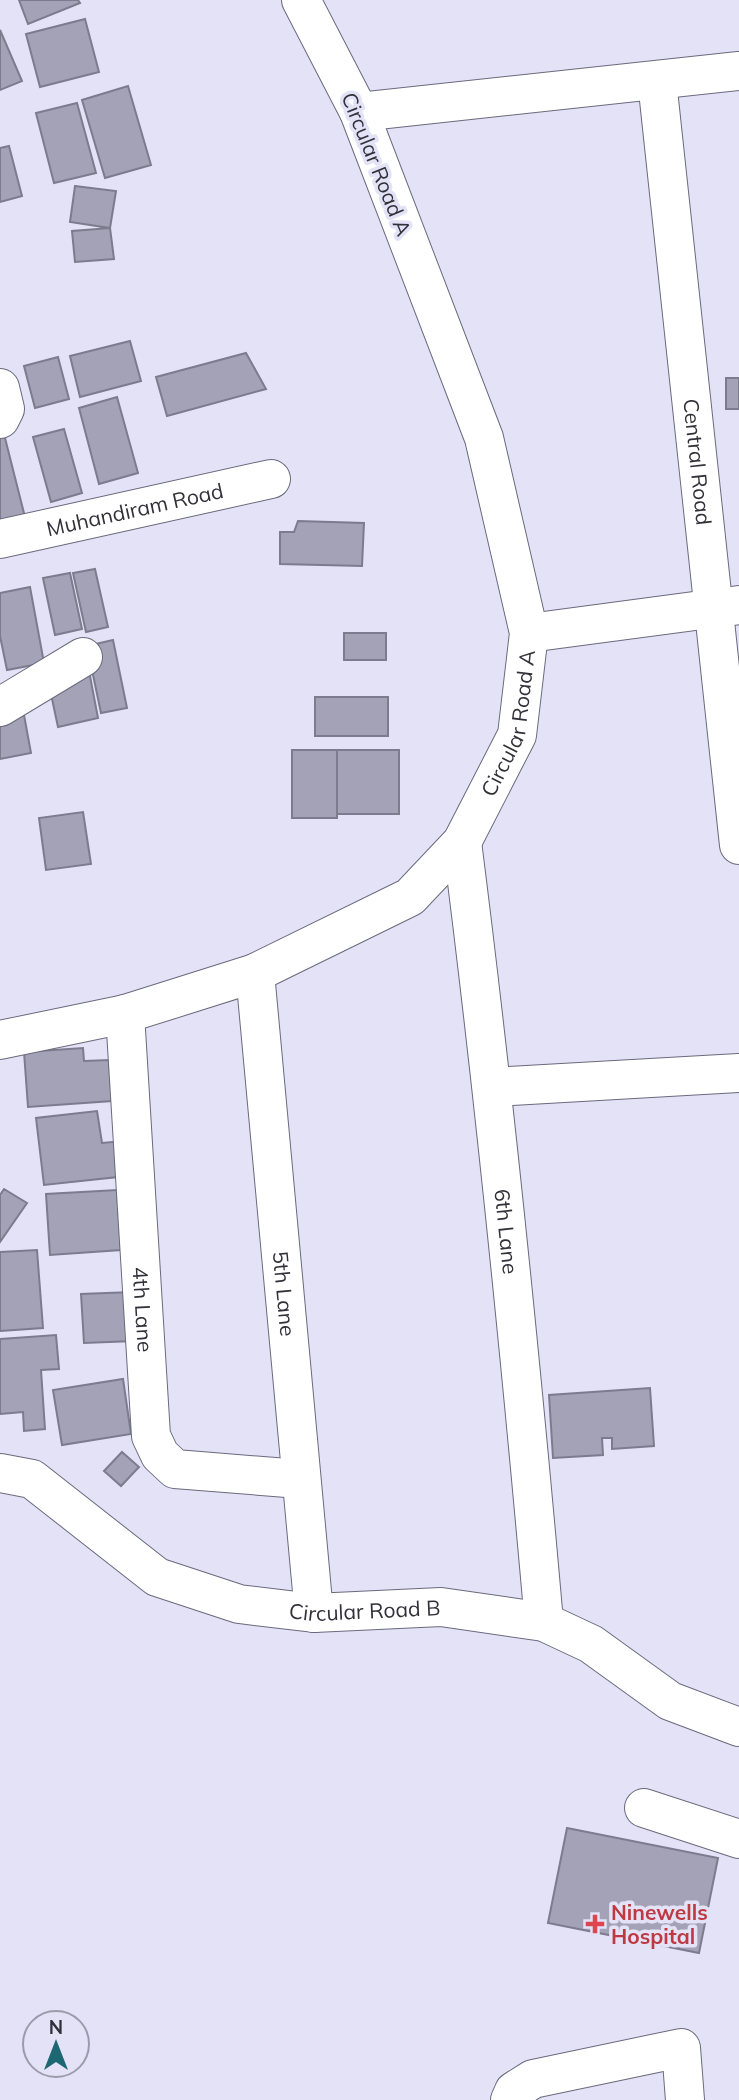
<svg xmlns="http://www.w3.org/2000/svg" width="739" height="2100" font-family="Mulish,sans-serif">
<style>
.building{fill:#a4a2b6;stroke:#7d7b8e;stroke-width:2}
.lines{fill:none;stroke-linecap:round;stroke-linejoin:round}
.minor-casing{stroke:#6b697c;stroke-width:40}
.minor{stroke:#fff;stroke-width:38}
.health-dot{fill:#e0444e;stroke:#e4e2f7;stroke-width:2.5}
.labels{text-anchor:middle;dominant-baseline:central;stroke-width:7;stroke-linejoin:round;paint-order:stroke}
.street-label{font-size:21px;fill:#323139;stroke:#e4e2f7}
.health-label{font-size:21px;font-weight:bold;fill:#be3a42;stroke:#e4e2f7;text-anchor:start}
</style>
<rect width="100%" height="100%" fill="#e4e2f7"/>
<!-- building -->
<path class="building" d="M19,0H78L80,3L28,24Z
M85,19L99,72L40,87L26,34Z
M0,30L22,81L0,90Z
M128,86L151,165L105,178L82,100Z
M77,103L96,173L54,183L36,113Z
M9,146L22,196L0,202V148Z
M75,186L116,191L110,228L70,222Z
M110,228L114,259L75,262L72,231Z
M130,341L141,381L80,397L70,356Z
M246,353L266,389L167,416L156,377Z
M58,357L69,399L35,408L24,366Z
M726,378H739V409H726Z
M117,397L138,473L99,484L79,408Z
M64,429L82,493L51,502L33,437Z
M0,434H4L27,525L0,532Z
M298,521L364,523L362,566L280,564V532H294Z
M95,569L108,627L86,632L73,573Z
M70,573L82,629L55,635L43,578Z
M30,587L44,663L7,670L0,636V593Z
M344,633H386V660H344Z
M113,640L127,708L101,713L87,646Z
M89,671L98,718L58,727L48,680Z
M315,697H388V736H315Z
M24,715L31,753L0,759V719Z
M292,750H337V818H292Z
M337,750H399V814H337Z
M83,812L91,864L46,870L39,818Z
M83,1048L84,1061L109,1060L112,1101L28,1107L24,1052Z
M97,1111L102,1143L123,1141L127,1176L44,1185L36,1118Z
M4,1189L27,1203L0,1242V1195Z
M117,1190L121,1250L50,1255L46,1194Z
M37,1250L43,1328L0,1331V1252Z
M132,1292L134,1341L84,1343L81,1294Z
M56,1335L59,1369L41,1370L45,1429L24,1431L23,1412L0,1414V1339Z
M123,1379L131,1434L62,1445L53,1390Z
M650,1388L654,1446L612,1449V1438H602L603,1455L553,1458L549,1395Z
M122,1452L139,1467L121,1486L104,1471Z
M567,1828L718,1858L699,1953L548,1923Z"/>
<g class="lines">
<defs>
<g id="minor">
<path id="s1" d="M657,81L739,845"/>
<path d="M359,112L739,71"/>
<path d="M0,388L5,409L0,419"/>
<path id="s2" d="M0,539L271,479"/>
<path d="M529,633L739,605"/>
<path d="M0,707L83,657"/>
<path id="s3" d="M462,842C495,1101 521,1361 544,1622"/>
<path id="s4" d="M255,973L314,1613"/>
<path id="s5" d="M125,1014L151,1436L160,1455L175,1469L300,1479"/>
<path id="s6" d="M0,1040L125,1014L255,973L410,897L462,842L517,735L529,633L484,438L359,112L301,0"/>
<path d="M493,1087L739,1073"/>
<path id="s7" d="M0,1473L32,1479L157,1577L239,1604L314,1613L441,1607L544,1622L591,1644L670,1701L739,1727"/>
<path d="M644,1808L739,1839"/>
<path d="M510,2100L514,2091L533,2079L681,2048L685,2100"/>
</g>
</defs>
<!-- minor casing -->
<use href="#minor" class="minor-casing"/>
<!-- minor -->
<use href="#minor" class="minor"/>
</g>
<!-- markers -->
<path class="health-dot" d="M591.5 1913.5h7v7h7v7h-7v7h-7v-7h-7v-7h7z"/>
<g class="labels">
<!-- street labels -->
<g class="street-label">
<text transform="translate(377 164) rotate(68)">Circular Road A</text>
<text stroke="none"><textPath href="#s1" startOffset="383">Central Road</textPath></text>
<text stroke="none"><textPath href="#s2" startOffset="138">Muhandiram Road</textPath></text>
<text stroke="none"><textPath href="#s6" startOffset="642">Circular Road A</textPath></text>
<text stroke="none"><textPath href="#s3" startOffset="392">6th Lane</textPath></text>
<text stroke="none"><textPath href="#s4" startOffset="322">5th Lane</textPath></text>
<text stroke="none"><textPath href="#s5" startOffset="296">4th Lane</textPath></text>
<text stroke="none"><textPath href="#s7" startOffset="404">Circular Road B</textPath></text>
</g>
<!-- health labels -->
<g class="health-label">
<text x="611" y="1912">Ninewells<tspan x="611" dy="24">Hospital</tspan></text>
</g>
</g>
<!-- north arrow -->
<g transform="translate(56 2044)"><circle r="33" fill="#e4e2f7" stroke="#9d9bab" stroke-width="2"/>
<path d="M0-5L12 26L0 18L-12 26Z" fill="#1c6771"/>
<text y="-10" font-size="19" font-weight="bold" text-anchor="middle" fill="#323139">N</text>
</g>
</svg>
